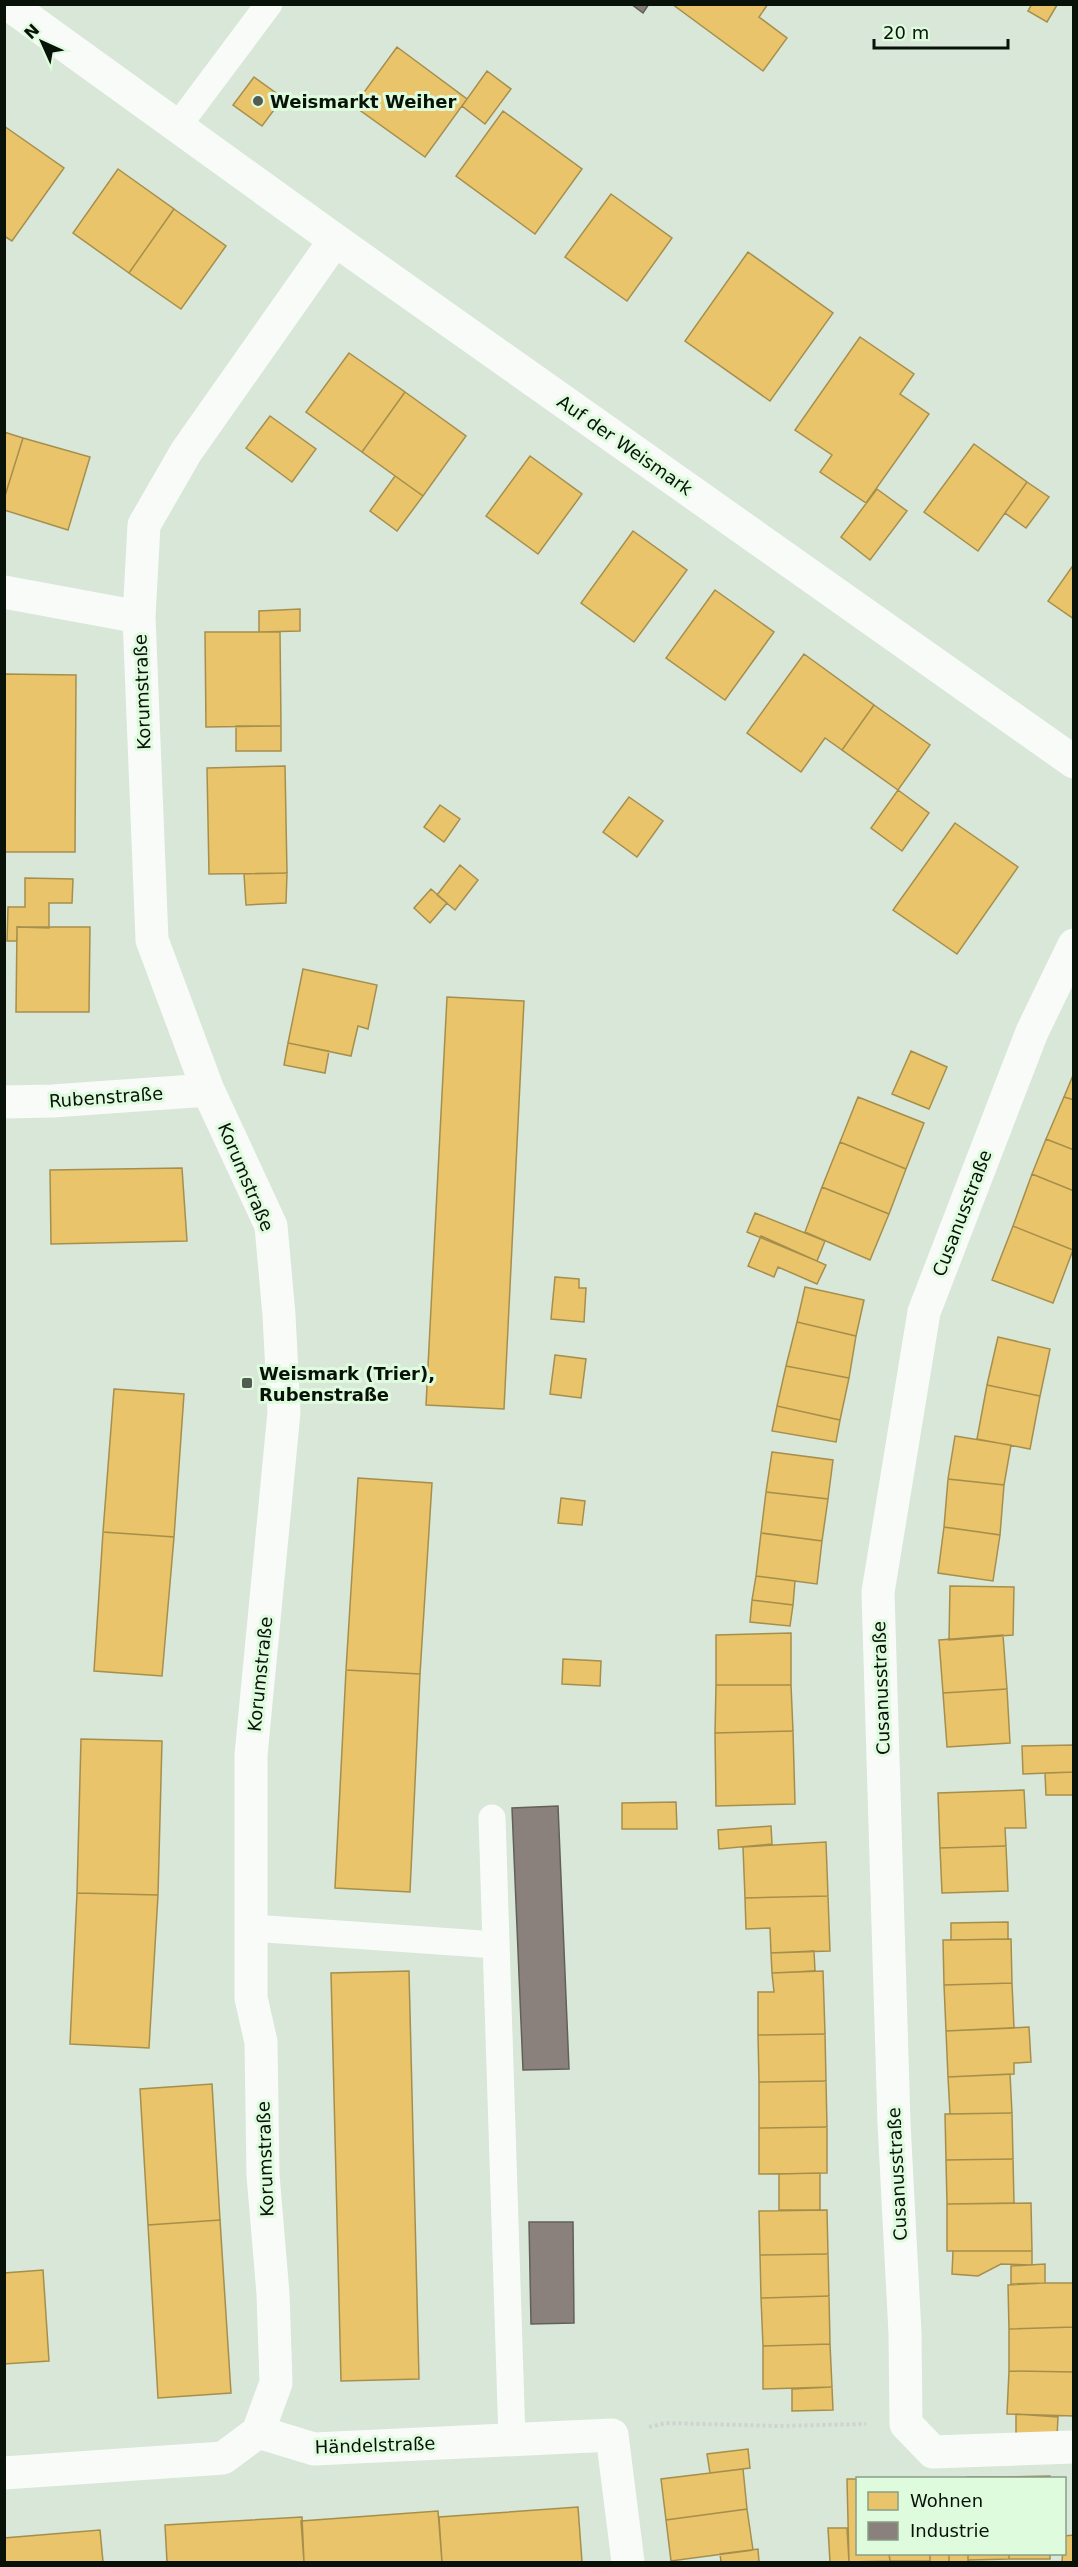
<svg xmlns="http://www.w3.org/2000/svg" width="1078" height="2567" font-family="'DejaVu Sans',sans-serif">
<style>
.homes{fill:#e9c46a;stroke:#a68f4d;stroke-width:1.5}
.industry{fill:#8a817c;stroke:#636059;stroke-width:1.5}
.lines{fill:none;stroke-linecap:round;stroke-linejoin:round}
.path{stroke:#cfd3ce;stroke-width:4;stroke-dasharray:3 3;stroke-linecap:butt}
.service{stroke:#f9fbf9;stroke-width:27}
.minor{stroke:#f9fbf9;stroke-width:33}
.tertiary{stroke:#f9fbf9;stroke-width:33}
.poi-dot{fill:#515d50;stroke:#dffbde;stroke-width:2}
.labels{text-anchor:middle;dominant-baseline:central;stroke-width:6;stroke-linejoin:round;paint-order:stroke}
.poi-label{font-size:18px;font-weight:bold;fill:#081208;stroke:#dffbde;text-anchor:start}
.street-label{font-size:18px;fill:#081208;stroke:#dffbde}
</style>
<rect width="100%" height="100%" fill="#d8e7d7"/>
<!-- homes -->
<path class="homes" d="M672,4H768L759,17L787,38L763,71Z
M1032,4H1056L1057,5L1047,22L1028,11Z
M397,47L467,99L425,157L354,106Z
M487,71L511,89L485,124L462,106Z
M254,77L283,98L262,126L233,105Z
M503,111L582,169L535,234L456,176Z
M4,126L64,168L12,241L4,236Z
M118,169L174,209L129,273L73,233Z
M611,194L672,238L627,301L565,257Z
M174,209L226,246L181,309L129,273Z
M748,252L833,313L770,401L685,341Z
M860,337L914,374L900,394L929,414L866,503L820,472L832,455L795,430Z
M349,353L405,392L362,452L306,412Z
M405,392L466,436L423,496L362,452Z
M270,416L316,449L292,482L246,448Z
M4,432L23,438L4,499Z
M23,438L90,457L68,530L4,510V499Z
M974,444L1027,482L978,551L924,512Z
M530,456L582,494L538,554L486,516Z
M395,476L423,496L397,531L370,511Z
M1027,482L1049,497L1026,528L1005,513Z
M877,489L907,511L870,560L841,537Z
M633,531L687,570L634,642L581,603Z
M1074,564V619L1048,601Z
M715,590L774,632L725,700L666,658Z
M300,609V631L259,632V611Z
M205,632H280L281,726L206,727Z
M804,654L874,705L842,750L825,738L801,772L747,733Z
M4,674L76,675L75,852H4Z
M874,705L930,745L898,790L842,750Z
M236,726H281V751H236Z
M285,766L287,873L209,874L207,768Z
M898,790L929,813L902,851L871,828Z
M629,797L663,821L637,857L603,832Z
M440,805L460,819L444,842L424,827Z
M955,823L1018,867L957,954L893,910Z
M460,865L478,880L455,910L437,895Z
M287,873L286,903L246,905L244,874Z
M25,878L73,879L72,903H49V928L17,927V941H7L8,907H25Z
M431,889L447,903L430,923L414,908Z
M17,927H90L89,1012H16Z
M303,969L377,985L368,1029L358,1026L351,1056L288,1043Z
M447,997L524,1001L504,1409L426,1405Z
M288,1043L329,1051L325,1073L284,1065Z
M911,1051L947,1067L929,1109L892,1094Z
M1074,1073V1100L1064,1097Z
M858,1097L924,1123L906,1169L840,1142Z
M1064,1097L1074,1100V1150L1046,1139Z
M1046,1139L1074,1150V1191L1032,1174Z
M840,1142L906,1169L889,1214L822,1187Z
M182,1168L187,1241L51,1244L50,1170Z
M1032,1174L1074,1191L1073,1250L1013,1226Z
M822,1187L889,1214L870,1260L805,1232Z
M755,1213L825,1241L817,1261L747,1232Z
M1013,1226L1073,1250L1053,1303L992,1280Z
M761,1236L826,1265L817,1284L778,1267L774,1277L748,1266Z
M555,1277L579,1279V1288H586L584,1322L551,1319Z
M805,1287L864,1300L856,1336L797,1322Z
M797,1322L856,1336L849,1378L786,1366Z
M998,1337L1050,1349L1040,1396L987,1385Z
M555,1355L586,1359L581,1398L550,1394Z
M786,1366L849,1378L840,1420L777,1406Z
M987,1385L1040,1396L1030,1449L977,1439Z
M114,1389L184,1394L174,1537L103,1532Z
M777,1406L840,1420L836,1442L772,1431Z
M955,1436L1011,1445L1004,1485L948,1479Z
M772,1452L833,1460L828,1499L766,1492Z
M358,1478L432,1483L420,1674L346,1670Z
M948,1479L1004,1485L1000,1535L944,1527Z
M766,1492L828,1499L822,1541L761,1533Z
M561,1498L585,1501L582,1525L558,1523Z
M944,1527L1000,1535L993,1581L938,1573Z
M103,1532L174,1537L162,1676L94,1671Z
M761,1533L822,1541L817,1584L756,1576Z
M756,1576L795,1581L793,1605L752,1600Z
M950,1586L1014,1587L1013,1635L949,1640Z
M752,1600L793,1605L790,1626L750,1622Z
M791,1633V1685H716V1635Z
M1003,1635L1007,1689L943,1693L939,1640Z
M563,1659L601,1661L600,1686L562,1684Z
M346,1670L420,1674L410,1892L335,1888Z
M716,1685H791L793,1731L715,1733Z
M1007,1689L1010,1743L947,1747L943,1693Z
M793,1731L795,1804L716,1806L715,1733Z
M81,1739L162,1741L158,1895L77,1893Z
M1074,1745V1772L1023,1774L1022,1746Z
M1074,1772V1795H1046L1045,1773Z
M1024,1790L1026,1828H1005L1006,1846L940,1848L938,1793Z
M676,1802L677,1829H622V1803Z
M771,1826L772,1844L719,1849L718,1830Z
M826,1842L828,1896L745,1898L743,1847Z
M1006,1846L1008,1891L942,1893L940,1848Z
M77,1893L158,1895L149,2048L70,2044Z
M828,1896L830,1951L771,1953L770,1928L746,1929L745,1898Z
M1008,1922V1939L951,1940V1923Z
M1011,1939L1012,1983L944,1985L943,1940Z
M814,1951L815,1971L772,1973L771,1953Z
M409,1971L419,2379L341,2381L331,1973Z
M823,1971L825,2034L758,2035V1992H774L772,1973Z
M1012,1983L1014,2028L946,2031L944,1985Z
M1029,2027L1031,2062L1014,2063V2074L948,2077L946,2031Z
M825,2034L826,2081L759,2082L758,2035Z
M1010,2074L1012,2113L950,2114L948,2077Z
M826,2081L827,2127L759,2128V2082Z
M212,2084L220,2220L148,2225L140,2089Z
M1012,2113L1013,2159L946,2160L945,2114Z
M827,2127V2173L759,2174V2128Z
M1013,2159L1014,2203L947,2204L946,2160Z
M820,2173V2210H779V2174Z
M1031,2203L1032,2251H947V2204Z
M827,2210L828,2254L760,2255L759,2211Z
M220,2220L231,2393L158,2398L148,2225Z
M953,2251H1032V2265L1001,2264L978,2276L952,2274Z
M828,2254L829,2296L761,2298L760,2255Z
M1045,2264V2283L1011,2284V2266Z
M43,2270L49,2361L4,2364V2273Z
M1045,2283H1074V2327L1009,2329L1008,2285Z
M829,2296L830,2344L763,2346L761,2298Z
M1074,2327V2372L1009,2371V2329Z
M830,2344L832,2387L763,2389V2346Z
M1009,2371L1074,2372V2416L1007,2414Z
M832,2387L833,2410L792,2411V2389Z
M1016,2414L1058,2417L1057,2436L1016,2434Z
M748,2449L750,2468L710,2473L707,2454Z
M743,2469L747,2509L666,2520L661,2479Z
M1050,2476V2478H1008V2477Z
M967,2477H1008V2478H967Z
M847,2479H858V2554H889L890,2561L849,2562Z
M578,2507L582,2562H442L439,2517Z
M747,2509L753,2550L671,2561L666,2520Z
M438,2511L442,2562H304L301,2521Z
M302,2517L304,2562H167L165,2525Z
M828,2528H847L849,2562H830Z
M100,2530L103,2562H4V2538Z
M1074,2535V2562H1062L1064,2536Z
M758,2549L759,2562H721L720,2554Z
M889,2554H930V2561H890Z
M930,2554H949V2562H930Z
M949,2554H968V2562H949Z
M968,2554H1009V2559L968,2560Z
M1009,2554H1050V2559H1009Z"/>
<!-- industry -->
<path class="industry" d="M631,4H649L643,13Z
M558,1806L569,2069L523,2070L512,1808Z
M529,2222H573L574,2323L531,2324Z"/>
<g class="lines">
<!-- path -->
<path class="path" d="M649,2427L666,2423L779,2426L866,2424"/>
<!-- service -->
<path class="service" d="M177,127L269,4
M492,1818L512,2439
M252,1928L496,1945"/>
<!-- minor -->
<path class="minor" d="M4,592L139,617
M1074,945L1032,1032L924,1312L878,1592L894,2123L905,2333L906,2424L933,2452L1074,2447
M4,1102L53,1101L208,1090
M258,2432L276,2383L273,2294L263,2175L261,2042L251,1998V1755L284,1412L279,1315L271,1226L208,1090L152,940L139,617L144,525L186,452L335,240
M258,2432L314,2449L612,2435L628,2562
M4,2473L223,2458L258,2432"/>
<!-- tertiary -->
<path class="tertiary" d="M8,4L335,240L1074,762"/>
</g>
<!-- markers -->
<g class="poi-dot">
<circle cx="258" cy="101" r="6"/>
<rect x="241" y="1377" width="12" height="12" rx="3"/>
</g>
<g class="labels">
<!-- poi labels -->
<g class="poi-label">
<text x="270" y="101">Weismarkt Weiher</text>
<text x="259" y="1373">Weismark (Trier),<tspan x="259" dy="21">Rubenstraße</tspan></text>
</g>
<!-- street labels -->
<g class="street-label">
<text transform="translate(625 445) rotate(35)">Auf der Weismark</text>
<text transform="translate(142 692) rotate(-92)">Korumstraße</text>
<text transform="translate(106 1097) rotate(-4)">Rubenstraße</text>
<text transform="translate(246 1177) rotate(67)">Korumstraße</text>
<text transform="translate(962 1213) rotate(-69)">Cusanusstraße</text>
<text transform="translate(260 1674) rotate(-84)">Korumstraße</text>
<text transform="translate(881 1688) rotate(-92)">Cusanusstraße</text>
<text transform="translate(265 2159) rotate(-92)">Korumstraße</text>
<text transform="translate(897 2174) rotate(-93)">Cusanusstraße</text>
<text transform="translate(375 2445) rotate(-2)">Händelstraße</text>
</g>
</g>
<!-- border -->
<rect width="1078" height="2567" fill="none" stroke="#081208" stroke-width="12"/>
<!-- legend -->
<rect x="856" y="2477" width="210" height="78" fill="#dffbde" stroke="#899e88" stroke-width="1.5"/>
<rect x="868" y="2492" width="30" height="18" fill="#e9c46a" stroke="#899e88" stroke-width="1.5"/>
<text x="910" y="2507" font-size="18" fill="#081208">Wohnen</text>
<rect x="868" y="2522" width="30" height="18" fill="#8a817c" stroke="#899e88" stroke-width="1.5"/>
<text x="910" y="2537" font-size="18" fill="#081208">Industrie</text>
<!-- north arrow -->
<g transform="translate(42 42) rotate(315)" stroke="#dffbde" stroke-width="4.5" paint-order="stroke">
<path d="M0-4.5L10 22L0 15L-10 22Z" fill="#081208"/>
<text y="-9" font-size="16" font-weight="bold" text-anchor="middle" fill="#081208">N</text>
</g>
<!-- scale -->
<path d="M874 39v9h134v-9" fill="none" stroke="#081208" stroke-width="3"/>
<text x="883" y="39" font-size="18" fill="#081208" stroke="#dffbde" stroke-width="4.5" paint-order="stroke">20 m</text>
</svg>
